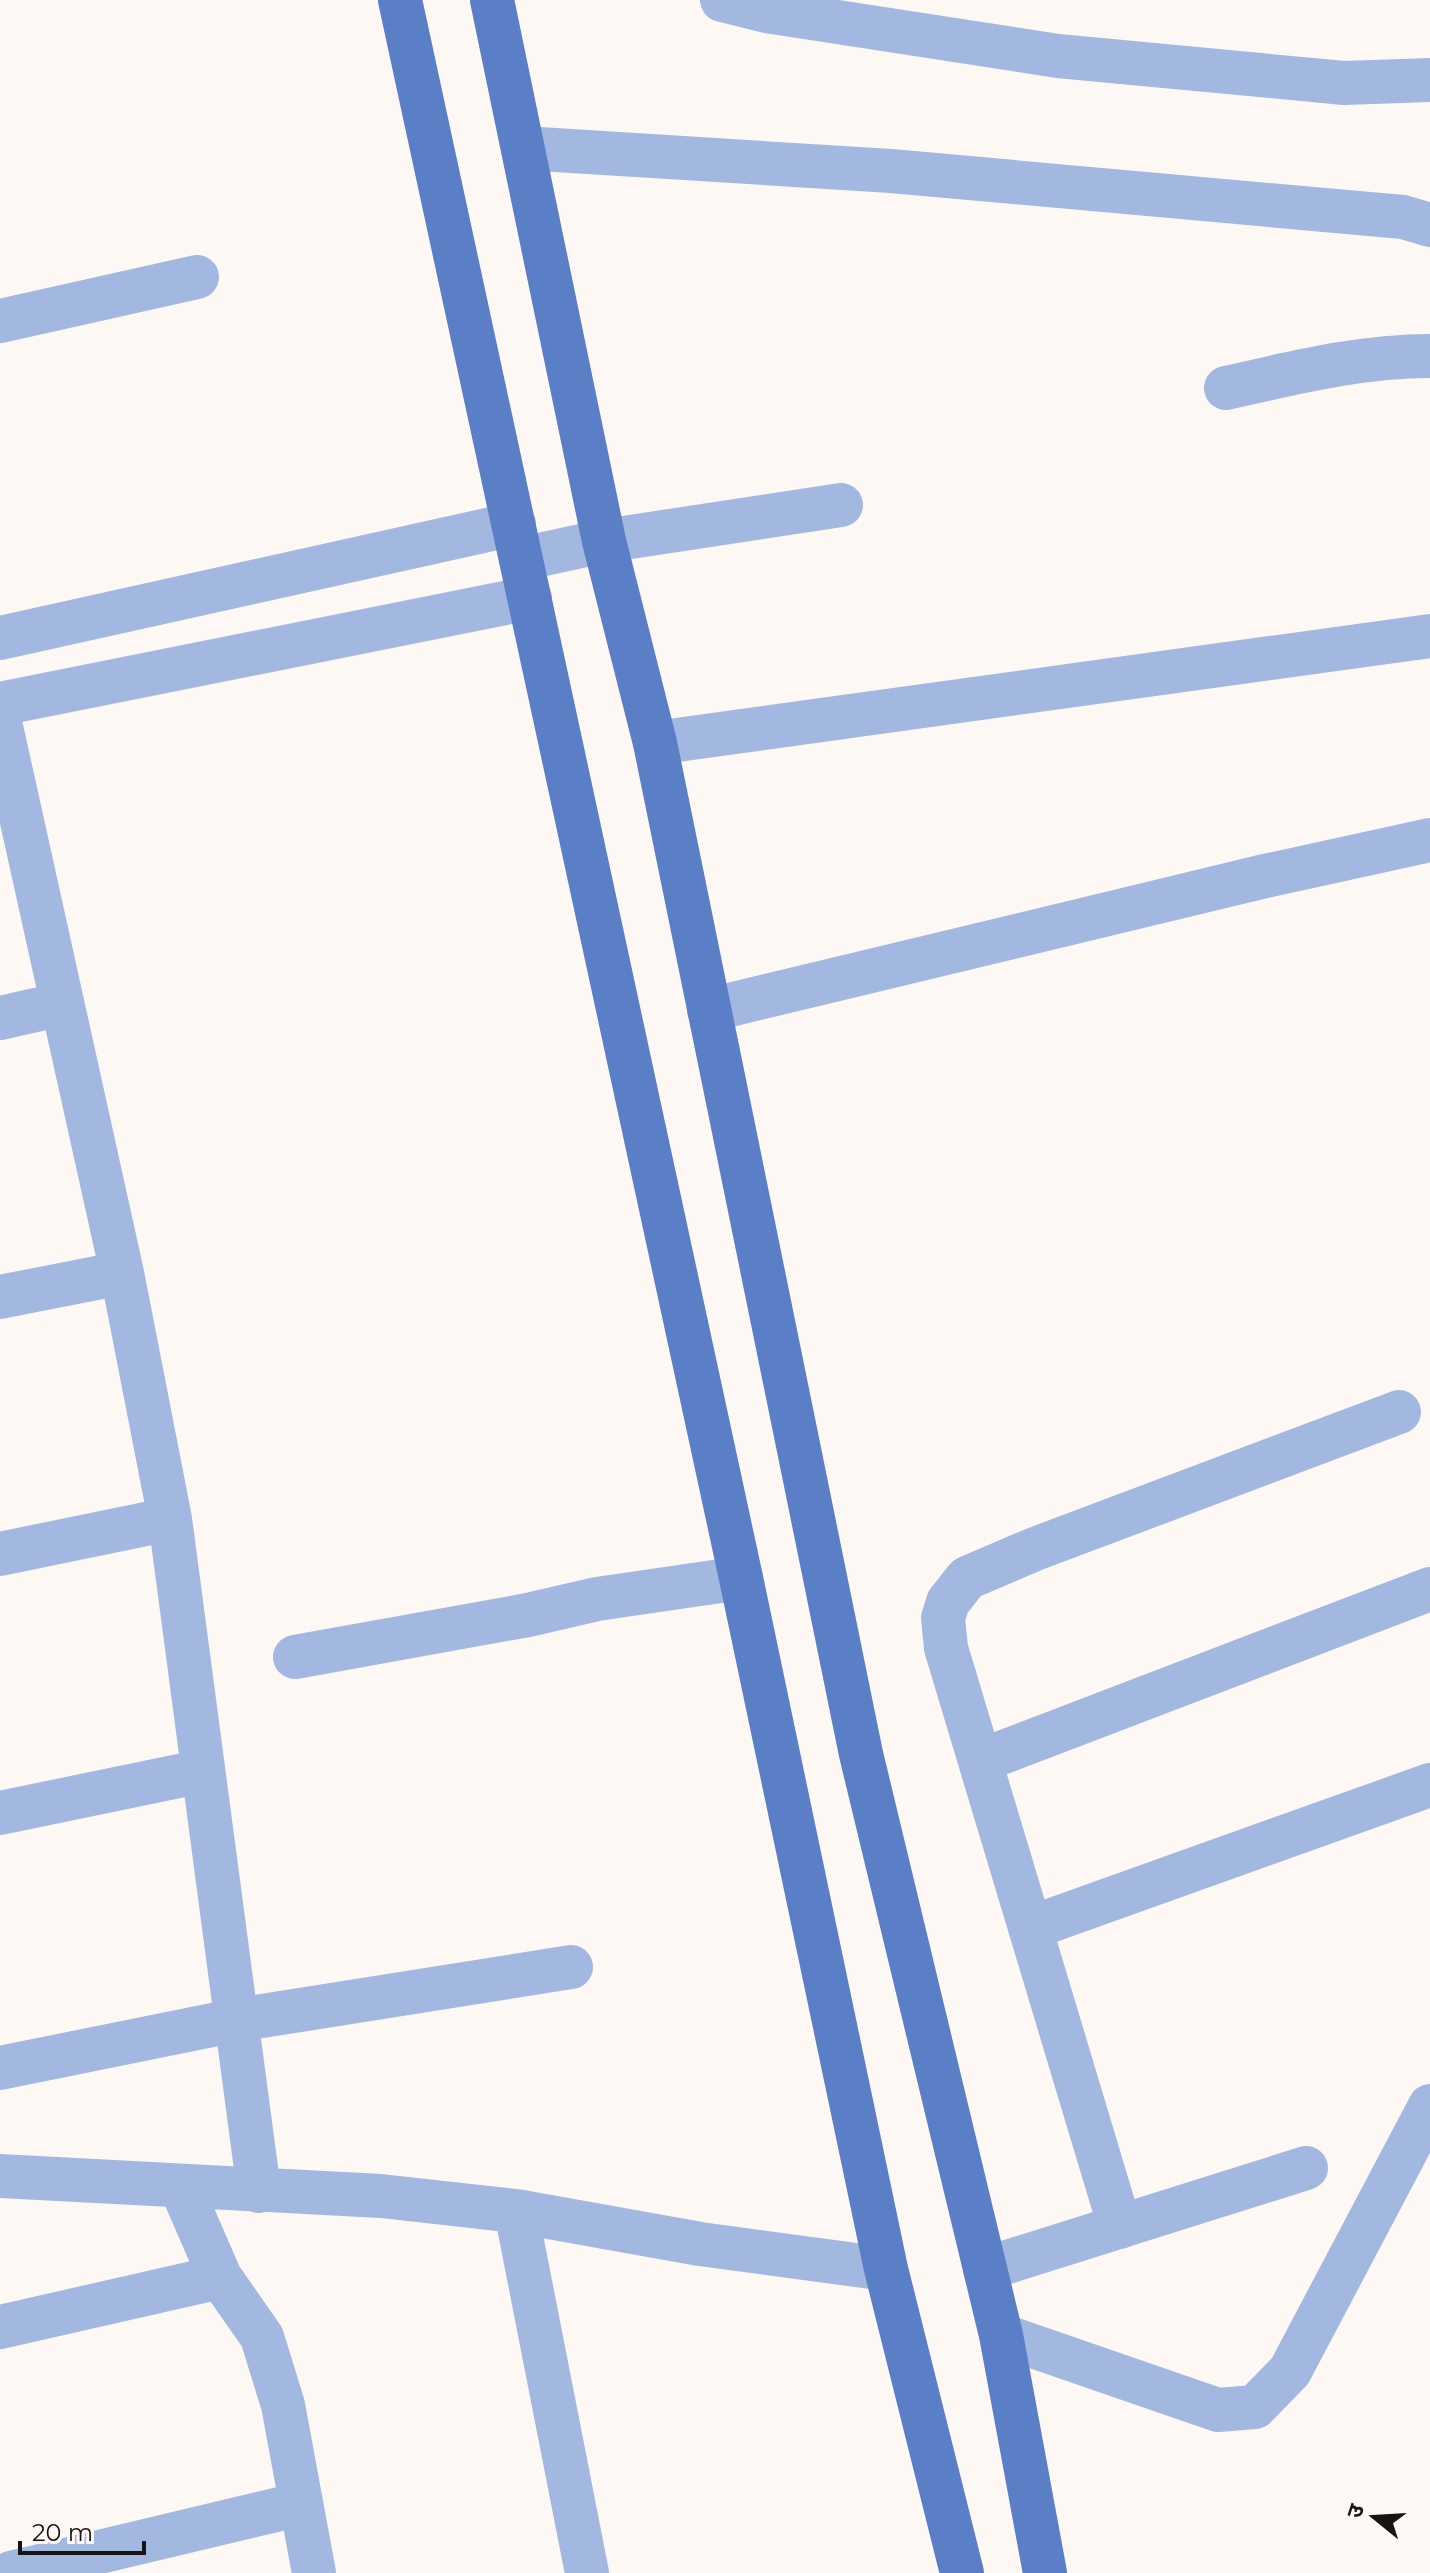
<svg xmlns="http://www.w3.org/2000/svg" width="1430" height="2573" font-family="Montserrat,'Noto Sans Devanagari',sans-serif">
<style>
.lines{fill:none;stroke-linecap:round;stroke-linejoin:round}
.minor{stroke:#a3b8e1;stroke-width:44}
.major{stroke:#5b7fc7;stroke-width:44}
</style>
<rect width="100%" height="100%" fill="#fef8f5"/>
<g class="lines">
<!-- minor -->
<path class="minor" d="M722,0L766,11L1058,56L1344,83L1430,80
M523,148L891,171L1403,217L1430,225
M0,321L197,277
M1226,388C1293,373 1360,356 1430,356
M521,559L604,541L841,505
M0,638L514,524
M0,704L530,598
M0,722L122,1273L170,1519L259,2191
M655,743L1430,636
M709,1010L1265,876L1430,840
M0,1018L62,1004
M0,1297L122,1273
M0,1554L170,1519
M295,1657L528,1615L597,1599L741,1578
M980,1761L1430,1589
M0,1813L203,1771
M1030,1928L1430,1785
M0,2068L237,2020L571,1967
M0,2176L381,2196L516,2211L700,2244L886,2269
M181,2187L220,2277L262,2337L283,2405L314,2573
M516,2211L587,2573
M1120,2227L946,1648L943,1618L948,1602L967,1578L1035,1549L1399,1412
M985,2269L1306,2168
M0,2327L220,2277
M1001,2335L1218,2410L1255,2407L1290,2371L1430,2106
M11,2573L301,2504"/>
<!-- major -->
<path class="major" d="M400,0L741,1578L886,2269L962,2573
M492,0L604,541L655,743L861,1754L1001,2335L1045,2573"/>
</g>
<!-- north arrow -->
<g transform="translate(1374 2517) rotate(288)" stroke="#fef8f5" stroke-width="6" paint-order="stroke">
<path d="M0-6L14 30L0 20L-14 30Z" fill="#171413"/>
<text y="-12" font-size="22" font-weight="bold" text-anchor="middle" fill="#171413">उ</text>
</g>
<!-- scale -->
<path d="M20 2541v12h124v-12" fill="none" stroke="#171413" stroke-width="4"/>
<text x="32" y="2541" font-size="24" fill="#171413" stroke="#fef8f5" stroke-width="6" paint-order="stroke">20 m</text>
</svg>
